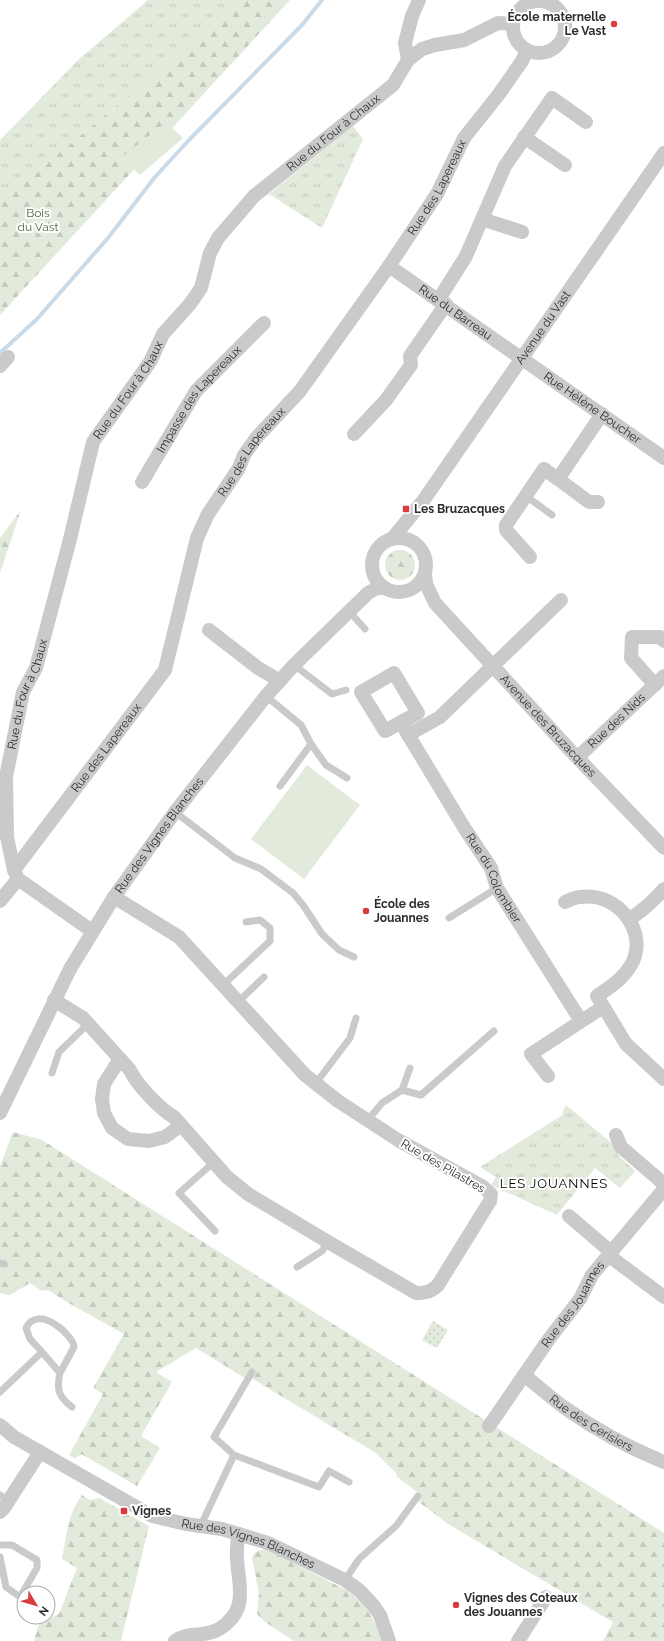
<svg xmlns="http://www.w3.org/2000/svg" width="664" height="1641" font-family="Raleway,sans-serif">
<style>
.grass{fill:url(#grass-tufts)}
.forest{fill:url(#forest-firs)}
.park{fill:url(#park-dots)}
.pitch{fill:#e2eadc}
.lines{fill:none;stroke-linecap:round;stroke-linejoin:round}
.stream{stroke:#c9dae8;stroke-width:4}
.lane{stroke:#cacaca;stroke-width:7}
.street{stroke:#cacaca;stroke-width:14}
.poi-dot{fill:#d73c3f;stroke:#fff;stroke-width:1.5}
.labels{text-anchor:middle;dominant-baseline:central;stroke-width:4;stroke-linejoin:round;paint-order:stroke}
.poi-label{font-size:12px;font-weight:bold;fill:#2d2d2d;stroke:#fff;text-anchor:start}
.street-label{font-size:12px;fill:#2d2d2d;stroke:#fff}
.park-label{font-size:12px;fill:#4e653e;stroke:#fff}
.neighbourhood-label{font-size:13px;letter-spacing:1px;fill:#000;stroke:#fff}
</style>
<defs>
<pattern id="grass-tufts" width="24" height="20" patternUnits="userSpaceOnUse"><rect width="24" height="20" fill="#e2eadc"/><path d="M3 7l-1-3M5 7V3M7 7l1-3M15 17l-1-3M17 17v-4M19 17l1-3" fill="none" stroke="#c2c9bd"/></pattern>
<pattern id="forest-firs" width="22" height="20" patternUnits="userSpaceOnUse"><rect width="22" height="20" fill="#e2eadc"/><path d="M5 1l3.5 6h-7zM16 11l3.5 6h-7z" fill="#c2c9bd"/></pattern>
<pattern id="park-dots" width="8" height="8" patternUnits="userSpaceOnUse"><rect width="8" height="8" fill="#e2eadc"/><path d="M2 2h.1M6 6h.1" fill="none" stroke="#c2c9bd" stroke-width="1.8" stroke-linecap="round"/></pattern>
</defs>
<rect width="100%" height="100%" fill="#fff"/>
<!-- grass -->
<path class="grass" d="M148,0H245L0,202V140L78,60Z
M353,126L363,139L322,228L269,194Z
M566,1105L620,1150L617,1154L635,1171L620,1188L595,1168L557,1215L491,1185L496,1177L480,1167L561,1116Z"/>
<!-- forest -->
<path class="forest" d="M245,0H290L0,315V202Z
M21,510L0,573V538Z
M385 565a15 15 0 1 1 30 0a15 15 0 1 1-30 0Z
M13,1132L42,1140L664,1533V1641H603L613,1622L448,1524L419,1502L422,1496L396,1476L397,1474L376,1453L246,1375L245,1378L196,1348L156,1372L172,1382L141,1436L160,1448L137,1486L81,1454L75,1459L69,1455L103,1394L93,1388L124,1334L65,1301L50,1291L40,1290L30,1283L10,1295L0,1293V1166Z
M82,1495L90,1500L99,1498L149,1526L121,1641H34L39,1623L59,1614L77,1568L62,1559C66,1538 68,1513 82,1495Z
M266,1549L346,1590L360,1601L367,1609L375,1623L383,1641H294L265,1622L257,1614L259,1593L252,1558C255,1551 259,1550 266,1549Z"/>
<!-- park -->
<path class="park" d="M433,1321L448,1330L437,1348L422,1340Z"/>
<!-- pitch -->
<path class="pitch" d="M166,122L183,138L140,175L122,157Z
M307,765L360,805L304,879L251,839Z"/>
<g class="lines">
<!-- stream -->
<path class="stream" d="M0,353L37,319L108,238L155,177L189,140L302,25L322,0"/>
<!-- lane -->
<path class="lane" d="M526,496L552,515
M349,611L365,629
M294,665L332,694L346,690
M266,696L301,725L311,744L326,765L347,778
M280,786L311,744
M175,812L235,858L261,869L293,893L303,905L322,934L339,950L354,957
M449,918L497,888
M222,986L270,941V928L260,920L246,922
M238,1002L264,977
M52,1073L59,1052L88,1024
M316,1083L350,1038L356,1018
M402,1090L410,1068
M368,1120L382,1103L402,1090L421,1095L494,1031
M213,1163L179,1193L215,1231
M0,1263L4,1264
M297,1267L322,1251L328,1242
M42,1352L30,1339L26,1328C38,1303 74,1336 74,1347L60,1373
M0,1392L42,1352L60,1373C56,1390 59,1397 72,1407
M234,1455L319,1487L329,1471L349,1482
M0,1495L9,1501
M201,1525L234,1455L214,1437L252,1372
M0,1545H12L37,1560V1568L20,1597L6,1587L0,1557
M345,1580L359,1559L396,1526L418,1496"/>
<!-- street -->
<g class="street">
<circle cx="539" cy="27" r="26"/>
<path d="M408,60L405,43L412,16L419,0"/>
<path d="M524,137L565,165"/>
<path d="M482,219L522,232"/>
<path id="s1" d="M389,266L664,458"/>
<path d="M439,299L466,256L505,166L552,98L586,122"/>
<path d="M0,366L8,357"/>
<path d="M354,434L386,400L411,365L410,356L446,304"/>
<path d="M558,479L589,502H598"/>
<path id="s2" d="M142,482L196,391L264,323"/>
<circle cx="399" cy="565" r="27"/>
<path id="s3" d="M392,539L423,501L664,153"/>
<path d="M530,557L506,530V525L544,469L558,479L602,414"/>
<path id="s4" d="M425,572L426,584L435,603L569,749L664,848"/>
<path d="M209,630L258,668L280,681"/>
<path d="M394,673L418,713L385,731L361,692Z"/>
<path d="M655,685L631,658L632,637H660L664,641"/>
<path id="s5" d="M401,723L465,829L491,868L497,888L581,1021"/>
<path d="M408,735L440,717L561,600"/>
<path id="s6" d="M578,757L664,676"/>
<path id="s7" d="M14,870L165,670L197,538L208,514L239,468L244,455L257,437L300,391L389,266L437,194L464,138L499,94L522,61L527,50"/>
<path d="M0,901L18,879"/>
<path d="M565,902C570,900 575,897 580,897C617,891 650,932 631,965C623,979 609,988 597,996L626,1044L664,1079"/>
<path d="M629,919C642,912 654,900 664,889"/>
<path id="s8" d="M92,931L18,879L14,870L7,837L6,777L23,692L36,668L70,539L93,442L150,362L163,334L190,304L201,288L210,253L218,238L254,196L393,85L408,60L422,49L435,45L464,40L498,23L513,24"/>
<path d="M54,1000L83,1018L130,1070C136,1084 161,1110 174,1117L227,1177L248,1194L335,1246L416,1293C426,1293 431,1292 438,1285L490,1201L491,1194L483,1187L398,1140L338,1101L305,1075L179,937L114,897"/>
<path d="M121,1060L116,1065L104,1084L102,1099L104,1113L112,1128L128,1139L149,1141L165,1137L181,1125"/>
<path d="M548,1076L531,1054L603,1007"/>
<path id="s9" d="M0,1113L70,969L114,897L175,812L266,696L294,665L368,593L377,588H385"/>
<path d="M616,1135L621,1147L664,1184"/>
<path d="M569,1216L611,1252"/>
<path d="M608,1255L664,1297"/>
<path id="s10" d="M524,1375C538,1386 551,1398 565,1408C596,1430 629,1448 664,1462"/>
<path id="s11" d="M0,1425L14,1437L152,1516L186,1524L222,1529L268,1543L345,1580L360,1591L373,1605L380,1615L389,1641"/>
<path id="s12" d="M489,1426L549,1339L580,1299L592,1275L664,1189"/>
<path d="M0,1512L4,1508L40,1452"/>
<path d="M175,1641C188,1631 205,1638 219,1629C258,1605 229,1571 239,1534"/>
<path d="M518,1641L546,1597"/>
</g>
</g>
<!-- markers -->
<g class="poi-dot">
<circle cx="614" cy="24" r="4"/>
<rect x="402" y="505" width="8" height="8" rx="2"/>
<circle cx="366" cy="911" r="4"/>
<rect x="120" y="1507" width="8" height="8" rx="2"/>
<circle cx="456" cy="1605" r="4"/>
</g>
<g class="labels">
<!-- poi labels -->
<g class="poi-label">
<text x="606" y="17" text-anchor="end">École maternelle<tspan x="606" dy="14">Le Vast</tspan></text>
<text x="414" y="509">Les Bruzacques</text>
<text x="374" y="904">École des<tspan x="374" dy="14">Jouannes</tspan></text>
<text x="132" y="1511">Vignes</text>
<text x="464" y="1598">Vignes des Coteaux<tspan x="464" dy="14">des Jouannes</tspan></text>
</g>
<!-- street labels -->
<g class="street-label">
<text stroke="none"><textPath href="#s8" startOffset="940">Rue du Four à Chaux</textPath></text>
<text stroke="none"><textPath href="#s7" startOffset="813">Rue des Lapereaux</textPath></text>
<text stroke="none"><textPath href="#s1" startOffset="81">Rue du Barreau</textPath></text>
<text stroke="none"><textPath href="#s3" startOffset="260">Avenue du Vast</textPath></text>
<text stroke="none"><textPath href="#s8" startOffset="604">Rue du Four à Chaux</textPath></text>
<text stroke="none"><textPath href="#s2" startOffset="101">Impasse des Lapereaux</textPath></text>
<text stroke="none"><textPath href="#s1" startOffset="248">Rue Hélène Boucher</textPath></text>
<text stroke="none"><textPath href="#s7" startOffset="489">Rue des Lapereaux</textPath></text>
<text stroke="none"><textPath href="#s8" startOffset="280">Rue du Four à Chaux</textPath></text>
<text stroke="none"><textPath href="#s6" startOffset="53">Rue des Nids</textPath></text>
<text stroke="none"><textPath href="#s4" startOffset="200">Avenue des Bruzacques</textPath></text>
<text stroke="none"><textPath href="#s7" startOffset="153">Rue des Lapereaux</textPath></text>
<text stroke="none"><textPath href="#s9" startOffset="321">Rue des Vignes Blanches</textPath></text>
<text stroke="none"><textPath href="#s5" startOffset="181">Rue du Colombier</textPath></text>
<text transform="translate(443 1166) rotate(30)">Rue des Pilastres</text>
<text stroke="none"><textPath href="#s12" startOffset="148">Rue des Jouannes</textPath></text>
<text stroke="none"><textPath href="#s10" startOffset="83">Rue des Cerisiers</textPath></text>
<text stroke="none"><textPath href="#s11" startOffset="278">Rue des Vignes Blanches</textPath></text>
</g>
<!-- park labels -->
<g class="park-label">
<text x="38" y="213">Bois<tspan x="38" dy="14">du Vast</tspan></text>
</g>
<!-- neighbourhood labels -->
<g class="neighbourhood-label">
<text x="554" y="1183">LES JOUANNES</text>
</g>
</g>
<!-- north arrow -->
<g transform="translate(36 1605) rotate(128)"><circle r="19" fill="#ffffff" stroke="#ababab"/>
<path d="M0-3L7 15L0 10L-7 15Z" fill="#d73c3f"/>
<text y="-6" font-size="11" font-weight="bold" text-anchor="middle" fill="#2d2d2d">N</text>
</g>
</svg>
